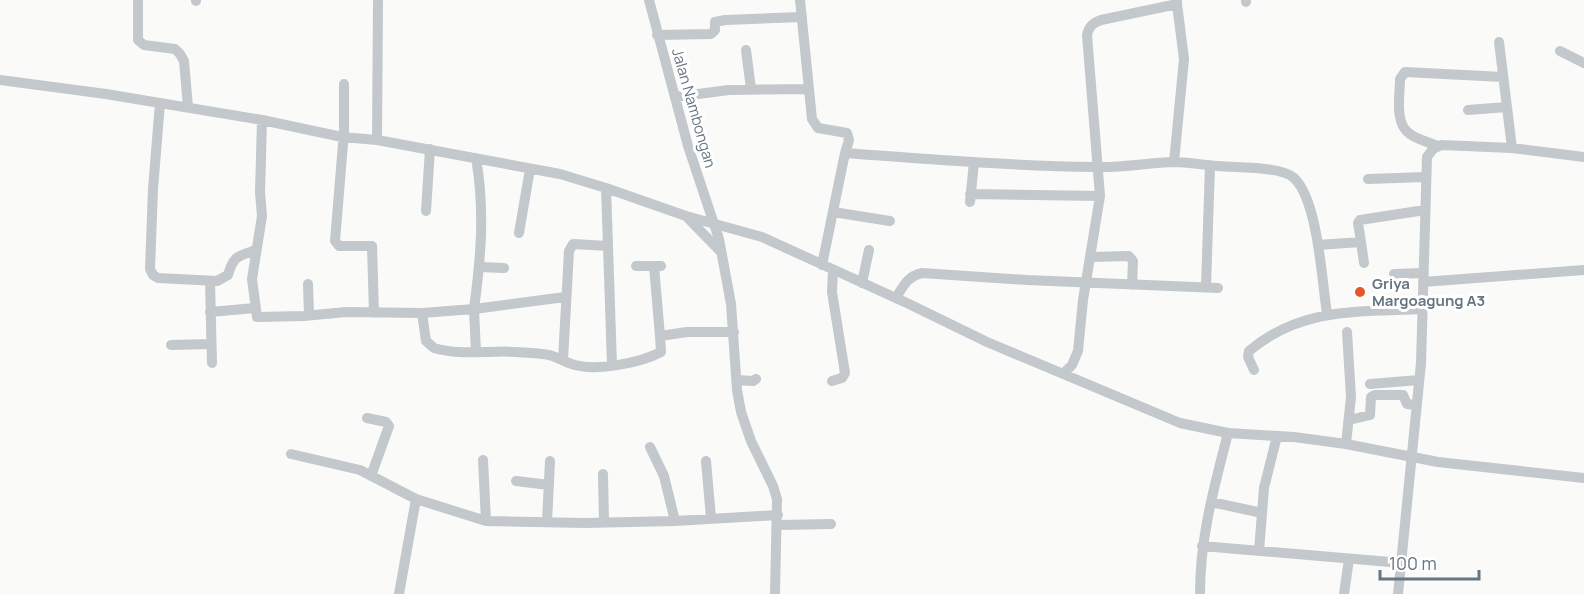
<svg xmlns="http://www.w3.org/2000/svg" width="1584" height="594" font-family="Manrope,sans-serif">
<style>
.lines{fill:none;stroke-linecap:round;stroke-linejoin:round}
.minor{stroke:#c3c8cc;stroke-width:10}
.poi-dot{fill:#e4572e;stroke:#fff;stroke-width:2}
.labels{text-anchor:middle;dominant-baseline:central;stroke-width:6;stroke-linejoin:round;paint-order:stroke}
.street-label{font-size:15px;fill:#657683;stroke:#fff}
.poi-label{font-size:15px;font-weight:bold;fill:#657683;stroke:#fff;text-anchor:start}
</style>
<rect width="100%" height="100%" fill="#fafaf8"/>
<g class="lines">
<!-- minor -->
<path class="minor" d="M138,0V40L144,45L175,49L180,54L184,61L188,107
M196,0V1
M649,0L688,146L719,239L731,304L737,390L741,412L751,441L773,486L777,499L775,594
M800,0L812,119L818,128L847,133L849,140L845,153
M1246,0V2
M657,35L711,34L715,30V22L725,20L802,17
M1499,42L1512,148
M746,50L751,89
M1560,51L1584,63
M0,80L106,94L262,120L342,137L377,140L560,174L606,188L686,216L762,237L909,304L987,342L1180,423L1228,433L1294,437L1346,444L1438,462L1584,478
M344,84V132L335,241L339,246H372L374,313
M675,97L729,90L809,89
M160,103L153,189L150,269L153,275L158,278L217,281L228,275C233,256 238,256 256,250
M1468,110L1507,107
M262,120L260,192L262,216L252,279L257,317L304,316L346,312L422,313L474,309C481,257 485,210 476,158
M377,140L378,0
M1437,146C1429,142 1418,140 1410,134C1394,124 1400,95 1400,79L1405,72L1503,77
M1174,162L1184,59L1177,4
M1368,179L1426,177
M970,194L1100,196
M970,202L974,162
M426,211L430,149
M833,212L890,221
M686,216L721,252
M519,233L530,169
M1361,242L1364,263
M1318,245L1361,242L1358,223L1360,220L1425,210
M608,246L612,365
M1091,257L1129,256L1133,261L1132,285
M822,265L845,153C929,159 1012,166 1096,167C1121,168 1147,163 1173,162C1188,162 1203,165 1218,166C1237,168 1281,166 1294,178C1318,200 1322,282 1327,314
M636,266H661
M654,266L660,336
M479,267L504,268
M1394,274L1423,273
M210,281L212,363
M1423,282L1584,270
M862,283L869,250
M308,284L309,315
M1206,287L1210,165
M896,298C903,286 908,276 922,273L1027,280L1218,288
M210,312L255,308
M422,313L426,341L434,348C460,356 490,350 517,352C527,353 539,353 549,355C558,357 566,363 575,365C598,371 640,363 661,352L660,336L687,332H734
M171,345L211,344
M476,352L474,309L565,297
M563,360L569,251L573,244L608,246L606,188
M1254,370L1248,357L1249,351C1301,307 1358,312 1422,309
M1063,374L1072,365L1078,351L1083,300L1100,196L1087,35C1089,26 1093,23 1101,20L1177,4V0
M737,380L753,381L756,379
M832,381L842,378L845,373L832,292L833,270
M1370,384L1419,380
M367,418L386,422L389,426L371,476
M1349,420L1370,415L1371,397L1375,395H1403L1407,404L1416,405
M1346,444L1351,397L1347,332
M650,447L664,476L675,521
M291,454L360,470L416,499L486,521L585,523L675,521L778,515
M483,460L486,521
M706,461L711,518
M603,474L604,522
M516,481L549,485
M1211,502L1262,513
M547,522L550,461
M778,525L831,524
M1202,546L1402,563
M1259,551L1264,488L1277,436
M399,594L416,499
M1200,594C1200,537 1214,488 1228,433
M1344,594L1349,559
M1398,594L1421,363L1427,157L1433,149L1441,145L1512,148L1584,157"/>
</g>
<!-- markers -->
<circle class="poi-dot" cx="1360" cy="292" r="6"/>
<g class="labels">
<!-- street labels -->
<g class="street-label">
<text transform="translate(694 108) rotate(74)">Jalan Nambongan</text>
</g>
<!-- poi labels -->
<g class="poi-label">
<text x="1372" y="283">Griya<tspan x="1372" dy="17">Margoagung A3</tspan></text>
</g>
</g>
<!-- scale -->
<path d="M1380 570v9h99v-9" fill="none" stroke="#657683" stroke-width="3"/>
<text x="1389" y="570" font-size="18" fill="#657683" stroke="#ffffff" stroke-width="4.5" paint-order="stroke">100 m</text>
</svg>
